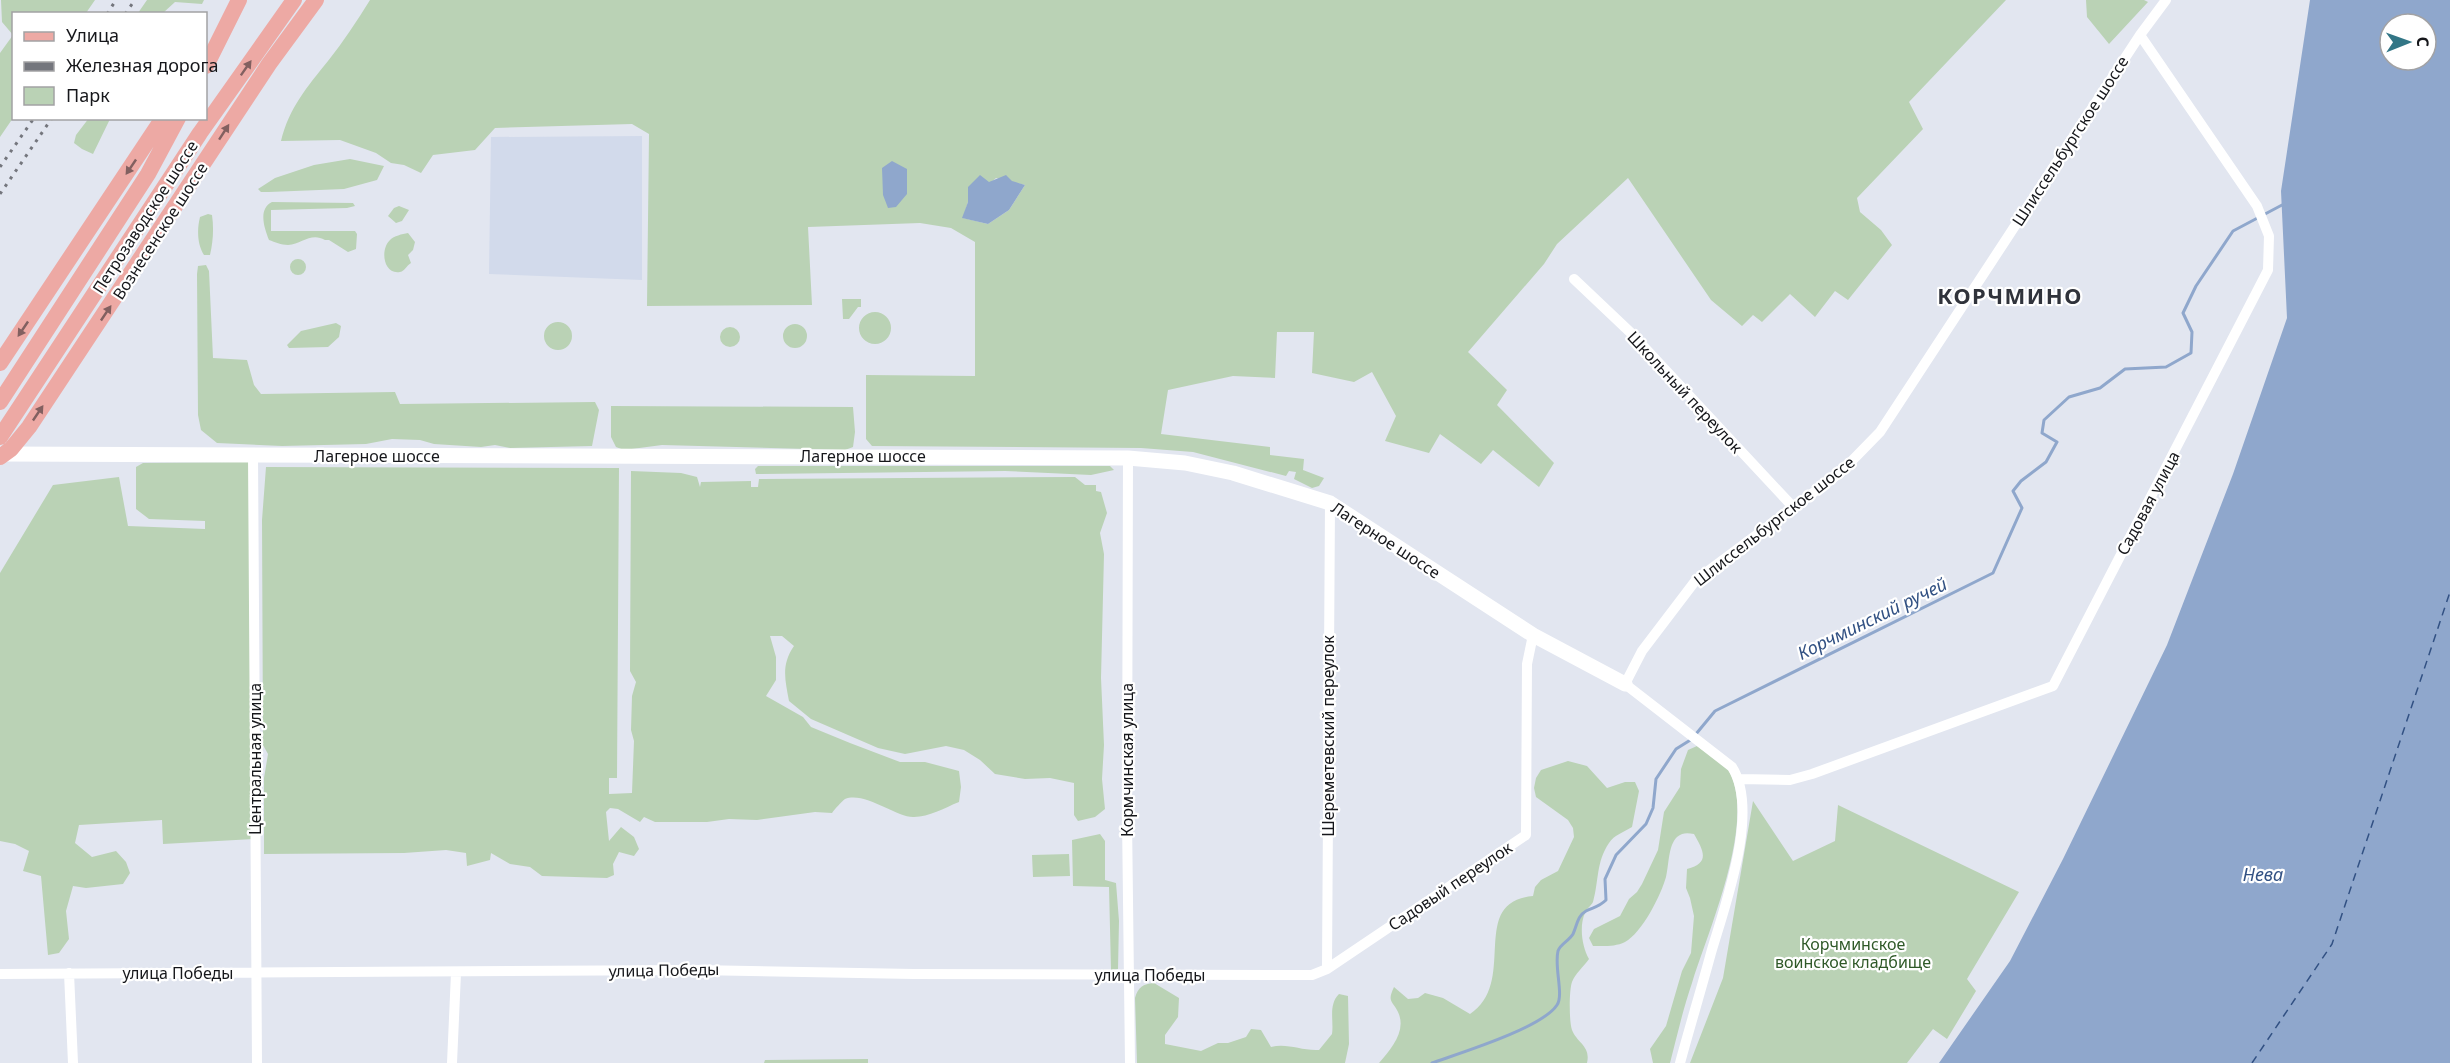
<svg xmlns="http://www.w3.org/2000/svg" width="2450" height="1063" font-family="'Noto Sans',sans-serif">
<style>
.built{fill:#d2daeb}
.green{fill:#bad2b5;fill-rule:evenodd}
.water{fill:#8fa7cc;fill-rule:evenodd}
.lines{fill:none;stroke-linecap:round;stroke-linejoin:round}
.stream{stroke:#8fa7cc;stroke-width:3}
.ferry{stroke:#325183;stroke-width:1.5;stroke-dasharray:8 6;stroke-linecap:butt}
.street{stroke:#fff;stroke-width:10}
.secondary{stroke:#fff;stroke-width:15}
.primary{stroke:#eda9a4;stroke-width:16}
.rail{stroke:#74767d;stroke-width:3;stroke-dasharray:3 6;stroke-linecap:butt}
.oneway{fill:#826060}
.labels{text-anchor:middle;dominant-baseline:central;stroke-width:4.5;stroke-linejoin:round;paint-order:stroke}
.street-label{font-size:16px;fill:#16171b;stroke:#fff}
.park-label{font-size:16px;fill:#2f5928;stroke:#fff}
.water-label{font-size:18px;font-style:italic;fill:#325183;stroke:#fff}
.district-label{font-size:22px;font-weight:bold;letter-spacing:1.5px;fill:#30333b;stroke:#fff}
</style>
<rect width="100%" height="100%" fill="#e2e6f0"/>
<!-- built -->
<path class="built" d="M642,136V280L489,274L491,137Z"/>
<!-- green -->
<path class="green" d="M1,0H95L86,13L14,14L13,118L0,137V53L13,35L2,22Z
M147,0H204L202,4L175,2L163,13H138Z
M370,0H2006L1909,102L1923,129L1857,198L1860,212L1881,230L1892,245L1848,300L1835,291L1815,317L1790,294L1762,322L1753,315L1742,326L1711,300L1628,178L1557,244L1544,264L1468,352L1507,390L1497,405L1554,463L1539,487L1493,450L1481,464L1440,434L1429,453L1385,441L1396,416L1372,372L1354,382L1312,373L1314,332H1277L1275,378L1233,376L1168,390L1161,434L1270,447V455L1304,459L1303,470L1324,478L1319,486L1312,488L1294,479L1296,472L1289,471L1286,476L1193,452L1141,448L872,446L866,439V375L975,376V242L951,228L920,223L808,227L812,305L647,306L649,134L632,124L495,128L475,150L433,155L421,173L404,165L391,163L376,153L340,140L281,141C289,108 307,87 328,61C343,42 357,21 370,0ZM996,178L1025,185L1009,210L988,224L963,218L968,202Z
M2086,0H2144L2148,2L2109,44L2087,17Z
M89,118L110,119L93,154L82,149L74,143L76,135Z
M350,159L384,166L377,180L344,189L269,192H261L258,189L275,178L314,165Z
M272,202L353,203L355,206L347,208L271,210V231H355L357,234L356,249L348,252L329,240H325C311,232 302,244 288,245C281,245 275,242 269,240C264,227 258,209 272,202Z
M399,206L409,210L402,221L396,223L388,216L394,208Z
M208,214L212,215C214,229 213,242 210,255H204C197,244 197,229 200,217Z
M408,233L415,242L413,250L408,255L411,263C406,266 405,271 400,272C383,275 380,249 390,240C394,236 402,234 408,233Z
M290 267a8 8 0 1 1 16 0a8 8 0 1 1-16 0Z
M206,265L209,271L213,358L247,360L254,385L261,394L395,392L400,404L595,402L599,410L592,446L510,448L495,445L481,447L434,444L420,440L392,439L366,444L282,446L217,443L201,430L198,415L197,274L198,266Z
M842,299H861V307H858L849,319H843Z
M859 328a16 16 0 1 1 32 0a16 16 0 1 1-32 0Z
M544 336a14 14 0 1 1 28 0a14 14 0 1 1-28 0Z
M336,323L341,326L339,337L328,347L289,348L287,345L301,331Z
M783 336a12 12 0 1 1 24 0a12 12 0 1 1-24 0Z
M720 337a10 10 0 1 1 20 0a10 10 0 1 1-20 0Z
M611,406L853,407L855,432L853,447L845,450L662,445L624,450L616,447L611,437Z
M249,462L254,839L163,844L162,820L79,825L75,843L92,857L116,851L126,862L130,873L123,884L86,888L73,886L66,911L69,939L59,953L48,955L41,876L23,871L29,851L15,844L0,841V573L53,485L119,477L128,526L205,529V521L149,519L136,509V467L143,463Z
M758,466H1110L1114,470L1091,475L1005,471L756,474L755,469Z
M266,467L619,468L617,778H609V794L632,793L634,741L631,730L632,696L636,682L630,671L631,471L681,473L697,477L700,487L701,482L751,481V487H758L759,479L1075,477L1085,485H1096V491L1101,492L1107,513L1100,533L1104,554L1101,678L1104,745L1102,779L1105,809L1095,817L1078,821L1074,815V783L1050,778L1025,779L995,774L980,760L964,750L946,746L905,754L878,748L811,719L789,701C785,679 781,665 794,646L782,636H770L776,657V680L766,696L803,717L811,727L850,743L900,762H925L959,771L961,787L959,802C944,808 929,817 914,817C897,818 865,791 845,799C841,802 835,809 832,813L815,812L757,820L729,819L707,822H655L644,817L640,822L618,809L610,808L606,812L609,841L621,827L634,837L639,849L634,856L619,852L613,864L614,875L607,878L542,876L530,867L510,864L491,853L490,860L467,866L466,853L446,850L404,853L264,854V778L268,754L263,745L262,520Z
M1697,746C1706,753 1723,761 1729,771C1757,821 1708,931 1692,983C1683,1009 1677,1036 1670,1063H1653L1650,1049L1666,1026L1682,971L1691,953L1694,916L1690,898L1686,888L1687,869C1711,863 1703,850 1694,834C1688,833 1683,832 1677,837C1668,846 1669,865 1666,877C1661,895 1642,933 1625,942C1615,947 1603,946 1593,946L1589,938L1594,929L1620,916L1629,899L1637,892L1642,884L1658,850L1664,812L1680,787L1681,769L1688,750Z
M1568,761L1587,766L1607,788L1625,782H1635L1639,791L1632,827C1624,832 1614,835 1609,843C1596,862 1599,881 1593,902C1591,906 1586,909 1585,913C1579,926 1582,947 1589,959C1584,966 1575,974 1572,982C1569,990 1569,1022 1572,1030C1577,1043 1591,1046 1587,1063H1379C1391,1049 1407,1031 1398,1012C1392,1000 1387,1002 1394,987L1408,999L1418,998L1425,993L1443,998L1470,1014C1519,982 1467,902 1533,896L1535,887L1541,880L1558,871L1574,837L1573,828L1568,820L1536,797L1534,788L1536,778L1541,770Z
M1753,801L1793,861L1835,841L1838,805L2019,892L1967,979L1976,991L1947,1039L1933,1029L1907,1063H1690L1723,978Z
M1100,834L1105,841V880L1116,883L1119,921L1118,969L1111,970L1109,887L1073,886L1072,840Z
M1069,854L1070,876L1033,877L1032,855Z
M1154,983L1179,998L1178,1017L1165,1035V1044L1201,1051L1218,1043H1228L1246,1037L1251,1029L1261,1030L1271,1047C1288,1043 1301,1051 1319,1050L1332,1034C1334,1021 1328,1005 1339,994L1348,996L1349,1044L1345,1063H1137L1135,998C1138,987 1143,984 1154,983Z
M868,1059V1063H764L765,1060Z"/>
<!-- water -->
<path class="water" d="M2310,0H2450V1063H1939L2010,961L2063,859L2167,645L2233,474L2287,318L2281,191ZM2390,24H2426V60H2390Z
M892,161L907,169V194L896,207L888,208L883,195L882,168Z
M980,175L989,182L1006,175L1012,181L1025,185L1009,210L988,224L962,218L968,202V187Z"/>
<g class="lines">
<!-- stream -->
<path class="stream" d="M1696,734L1715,711L1993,573L2022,508L2013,491L2021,481L2046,462L2057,442L2042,433L2044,420L2069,397L2100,388L2125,369L2166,367L2191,353L2192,332L2183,313L2196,286L2233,231L2282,205
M1432,1063C1460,1053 1542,1028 1557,1005C1564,995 1554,967 1558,951C1560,944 1569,941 1573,934C1577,926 1577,916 1586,911C1594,907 1599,907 1606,900L1605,879L1616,855L1646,824L1653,808L1656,779L1676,749L1692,739"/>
<!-- ferry -->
<path class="ferry" d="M2252,1063L2332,944L2450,592"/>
<!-- street -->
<path class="street" d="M1574,279L1631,333L1794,508
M253,455L257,1063
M1128,458L1127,818L1130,1063
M1740,779L1790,780L1812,774L2053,686L2268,270L2269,236L2257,206L2140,35
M1327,969L1330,503
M69,973L73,1063
M0,974L696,970L914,974L1312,975L1327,969L1526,835L1527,664L1533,635
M452,1063L456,973
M1680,1063C1690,1026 1701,990 1711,953C1725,905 1760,811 1732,767L1625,684L1642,651L1696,580L1841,472L1880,432L2140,35L2166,0"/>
<!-- secondary -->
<path class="secondary" d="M0,454L1128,458L1185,463L1233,473L1330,503L1533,635L1625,684"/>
<!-- primary -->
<path class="primary" d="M206,66L239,0
M0,363L163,118
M0,402L148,174L178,118
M0,437L200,133L294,0
M0,457L11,449L29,427L269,64L316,0"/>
<!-- rail -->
<path class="rail" d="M107,14L116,0
M125,14L135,0
M0,167L34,118
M0,194L52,118"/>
</g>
<!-- one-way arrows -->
<defs><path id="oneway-solid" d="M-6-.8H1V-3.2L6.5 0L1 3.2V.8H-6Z" transform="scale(1.5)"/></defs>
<g class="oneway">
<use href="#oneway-solid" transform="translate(246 68) rotate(-55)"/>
<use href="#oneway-solid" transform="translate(224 132) rotate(-57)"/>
<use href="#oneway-solid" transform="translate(131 167) rotate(124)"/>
<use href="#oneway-solid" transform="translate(106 313) rotate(-56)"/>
<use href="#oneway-solid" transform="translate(23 329) rotate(124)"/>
<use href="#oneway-solid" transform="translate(38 413) rotate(-56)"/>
</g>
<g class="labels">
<!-- street labels -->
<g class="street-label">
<text transform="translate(2070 141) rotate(-57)">Шлиссельбургское шоссе</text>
<text transform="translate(145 217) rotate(-57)">Петрозаводское шоссе</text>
<text transform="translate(160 231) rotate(-57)">Вознесенское шоссе</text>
<text transform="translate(1685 392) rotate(47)">Школьный переулок</text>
<text x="377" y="456">Лагерное шоссе</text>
<text x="863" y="456">Лагерное шоссе</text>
<text transform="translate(2148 503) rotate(-62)">Садовая улица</text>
<text transform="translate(1774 521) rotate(-38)">Шлиссельбургское шоссе</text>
<text transform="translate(1386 540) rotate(33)">Лагерное шоссе</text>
<text transform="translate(1328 736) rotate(-90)">Шереметевский переулок</text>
<text transform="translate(255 759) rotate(-90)">Центральная улица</text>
<text transform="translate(1127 760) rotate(-90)">Кормчинская улица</text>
<text transform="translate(1450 886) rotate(-34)">Садовый переулок</text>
<text transform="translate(664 970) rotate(-1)">улица Победы</text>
<text x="178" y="973">улица Победы</text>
<text x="1150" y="975">улица Победы</text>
</g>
<!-- park labels -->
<g class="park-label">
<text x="1853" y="944">Корчминское<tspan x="1853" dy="18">воинское кладбище</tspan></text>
</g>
<!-- water labels -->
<g class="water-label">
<text transform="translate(1872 618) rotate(-26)">Корчминский ручей</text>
<text x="2263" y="874">Нева</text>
</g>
<!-- district labels -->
<g class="district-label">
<text x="2010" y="295">КОРЧМИНО</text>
</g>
</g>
<!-- legend -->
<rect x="12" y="12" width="195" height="108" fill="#ffffff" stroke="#a2a2a4" stroke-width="1.5"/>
<rect x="24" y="32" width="30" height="9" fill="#eda9a4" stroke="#a2a2a4" stroke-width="1.5"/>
<text x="66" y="42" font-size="18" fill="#16171b">Улица</text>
<rect x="24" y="62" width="30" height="9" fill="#74767d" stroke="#a2a2a4" stroke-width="1.5"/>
<text x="66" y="72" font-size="18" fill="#16171b">Железная дорога</text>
<rect x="24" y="87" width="30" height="18" fill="#bad2b5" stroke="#a2a2a4" stroke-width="1.5"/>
<text x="66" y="102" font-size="18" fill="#16171b">Парк</text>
<!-- north arrow -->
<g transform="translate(2408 42) rotate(89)"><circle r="28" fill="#ffffff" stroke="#a2a2a4" stroke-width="1.5"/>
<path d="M0-4.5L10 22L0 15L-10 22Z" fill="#327686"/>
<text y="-9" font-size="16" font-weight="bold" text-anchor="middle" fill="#16171b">С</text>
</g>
</svg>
